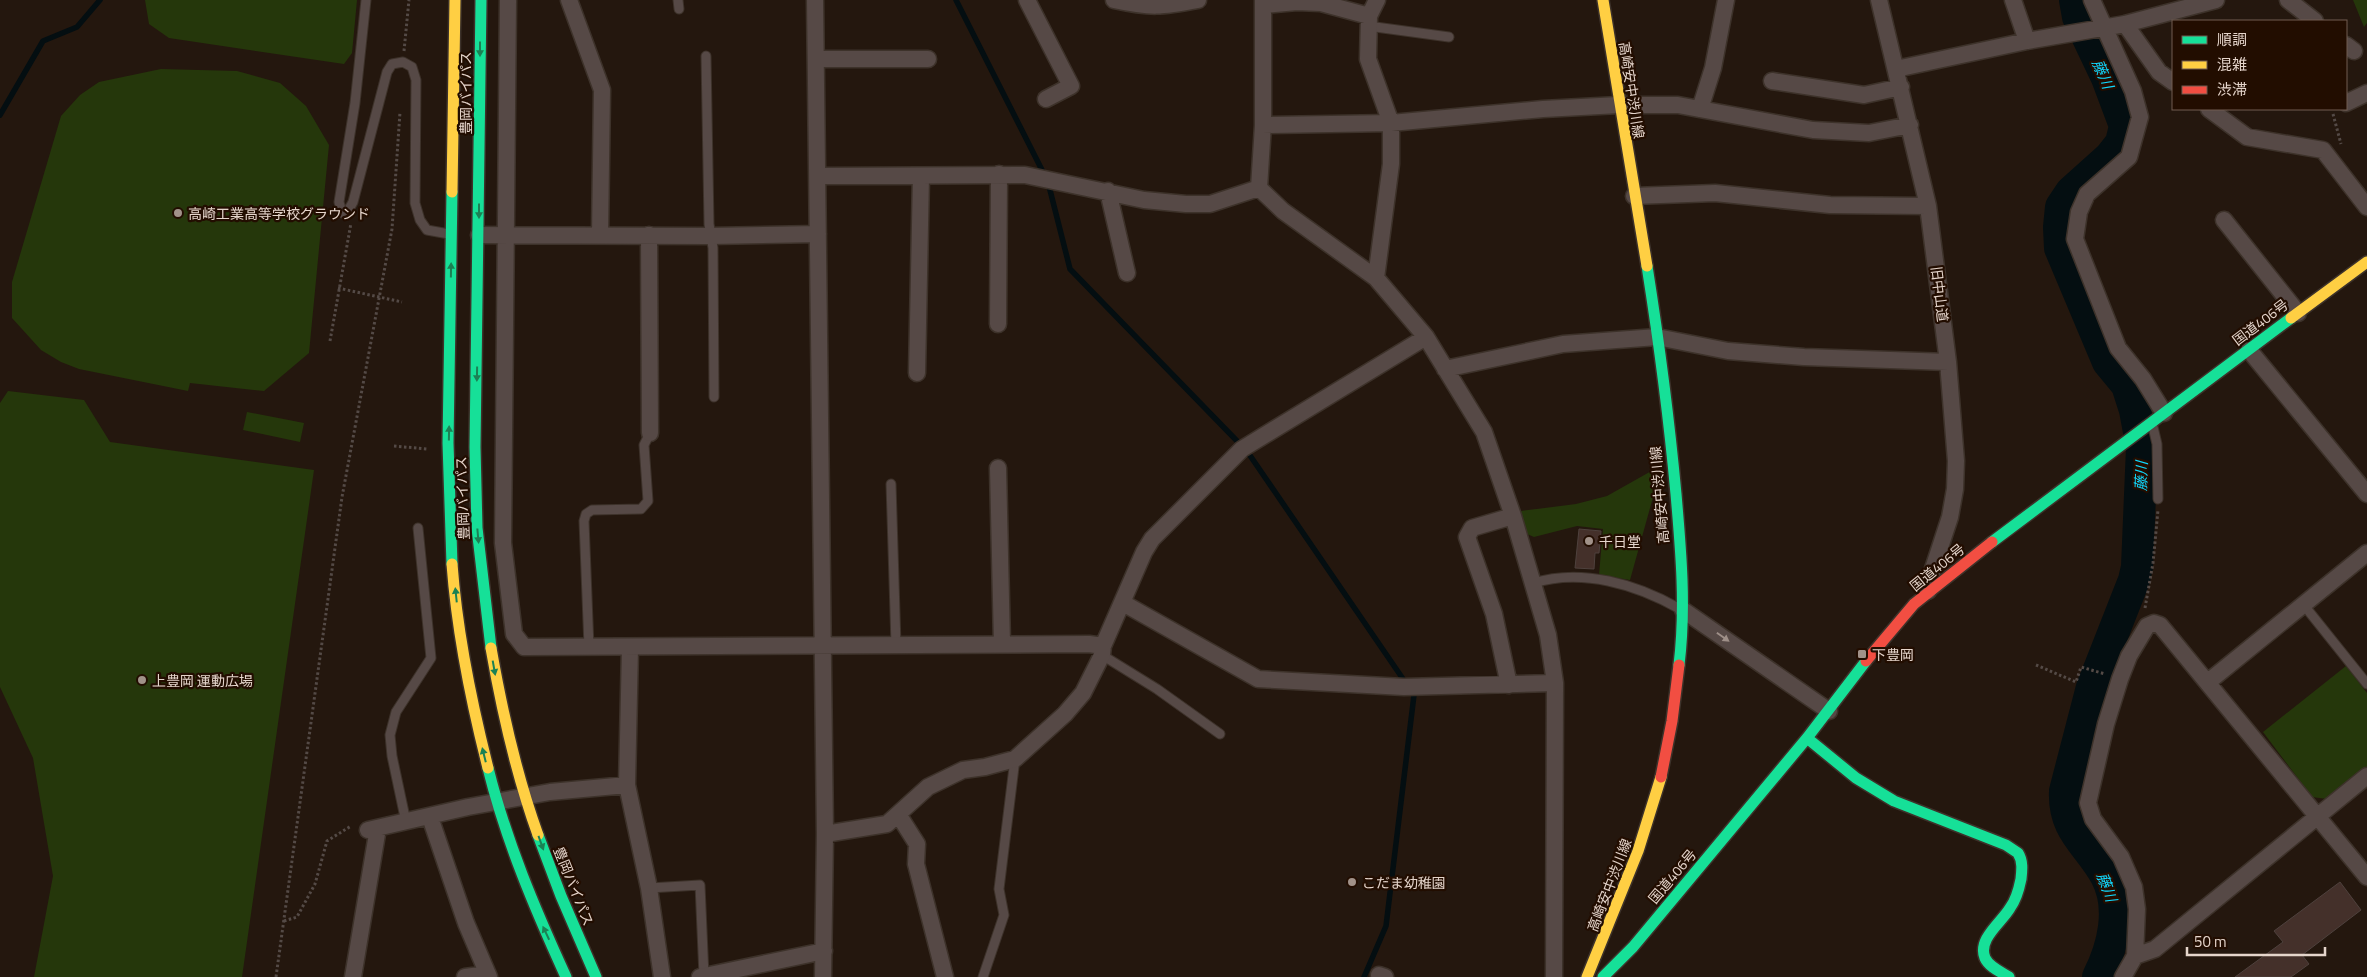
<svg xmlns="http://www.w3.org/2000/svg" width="2367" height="977" font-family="'Titillium Web','Noto Sans JP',sans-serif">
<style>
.green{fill:#25370b}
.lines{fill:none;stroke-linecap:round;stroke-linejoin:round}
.stream{stroke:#040e11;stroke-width:5.5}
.river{stroke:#040e11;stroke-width:32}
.building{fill:#44302a;stroke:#4e413d}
.lane-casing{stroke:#3d322a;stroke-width:11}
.street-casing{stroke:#3d322a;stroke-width:19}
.fast-casing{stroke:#3d322a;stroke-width:14}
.slow-casing{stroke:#3d322a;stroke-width:14}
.jam-casing{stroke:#3d322a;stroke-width:14}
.path{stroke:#544a46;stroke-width:3;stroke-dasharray:2.5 2.5;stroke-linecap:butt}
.lane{stroke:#564946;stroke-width:9}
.street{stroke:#564946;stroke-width:16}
.fast{stroke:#16e098;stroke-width:11}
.slow{stroke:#ffcf43;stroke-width:11}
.jam{stroke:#f24e42;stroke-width:11}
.oneway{fill:#1b8154}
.oneway2{fill:#9e8f88}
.poi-dot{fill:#a19289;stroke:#220d00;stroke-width:2}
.labels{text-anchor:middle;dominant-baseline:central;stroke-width:4.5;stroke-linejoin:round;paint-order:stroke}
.street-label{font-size:14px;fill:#e5d5cb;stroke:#220d00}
.poi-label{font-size:14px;fill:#e5d5cb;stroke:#220d00;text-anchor:start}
.water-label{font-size:15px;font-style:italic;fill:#10d8fe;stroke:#220d00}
</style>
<rect width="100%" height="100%" fill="#24170e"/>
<!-- green -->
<path class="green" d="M145,0H357L352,53L344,64L169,38L149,24Z
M2353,0H2367V23L2364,27Z
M161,69L237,71L280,83L306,106L329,145L309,353L264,391L190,383L188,391L79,369L61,362L41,350L12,318V282L61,116L80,95L99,82Z
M8,391L84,400L110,442L314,470L242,977H34L53,876L33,758L0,687V403Z
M247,412L304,423L300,442L243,430Z
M1662,465L1630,580L1599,575L1603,529L1577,526L1534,537L1527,534L1521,511L1576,504L1607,496Z
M2346,666L2367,693V767L2327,799L2312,797L2263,732Z"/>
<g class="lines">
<!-- stream -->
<path class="stream" d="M956,0L1042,170L1050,190L1070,269L1238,442
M0,115L43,41L77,27L100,0
M1249,454L1414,695L1386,926L1364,977"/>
<!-- river -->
<path class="river" d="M2075,0L2078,17L2107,78L2125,126L2121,143L2110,157L2071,192L2061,207L2059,227L2060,248L2108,362L2127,385L2135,410L2142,448L2137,567L2134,580L2092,687L2065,791C2063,832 2089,844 2106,876C2123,908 2113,947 2098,977"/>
</g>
<!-- building -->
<path class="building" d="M1579,529L1601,531L1599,553H1595L1594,569L1575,568Z
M2340,882L2361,910L2302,955L2309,964L2291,977H2235L2283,942L2274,931Z"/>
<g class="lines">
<defs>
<path id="lane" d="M366,0L355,103L339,202L342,213L348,211L353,202L387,72L392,64L403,62L412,67L416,80L415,203L420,220L427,230L449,234
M678,0L679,9
M1368,26L1449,37
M706,56L709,224L713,248L714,397
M2153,427L2157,444L2158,499
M891,484L896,645
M1533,583C1582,568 1636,584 1680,609
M2303,604L2367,684
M589,647L584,521L586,514L592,510L641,509L648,501L644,445L650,433
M1102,655L1157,689L1220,734
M406,822L392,756L390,735L396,712L431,658L418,528
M649,888L700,885L704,976
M983,977L1004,915L999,889L1015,759"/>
<path id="street" d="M508,0L503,543L514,634L524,647L1089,644L1103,646
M569,0L602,90L600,235
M815,0L825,834L823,977
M1027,0L1071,86L1046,99
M1114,0C1150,8 1162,7 1198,0
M1879,0L1928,206L1948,362L1956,461L1955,489L1950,517L1929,581L1928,591
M2013,0L2027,41
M2092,0L2133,91L2140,117L2129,157L2087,194L2079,212L2075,239L2118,348L2143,379L2164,413
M2288,0L2315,21
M1263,5L1297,2L1321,3L1369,16
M2125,24L2159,72L2173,82
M2346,45L2354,51
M816,59H928
M1896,69L2027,41L2125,24L2216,0
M1772,81L1864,95L1901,87
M2346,103L2367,93
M1700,109L1713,68L1726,0
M2209,109L2247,137L2323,150L2367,207
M1263,125L1391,123L1543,109L1619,105H1678L1813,130L1869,133L1910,125
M818,176L1025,175L1144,200L1186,204H1210L1259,188L1283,211L1376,278L1426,337L1484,432L1513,516L1548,635L1555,683L1554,977
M1259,188L1263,125V0
M1108,191L1127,273
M1634,196L1715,193L1830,205L1928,206
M2224,220L2298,313
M479,235L710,236L818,234
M649,235L650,433
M1376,278L1391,164V123L1368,59L1369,16L1377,0
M998,324L999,174
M2249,350L2367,494
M1445,369L1563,344L1657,337L1728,351L1804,357L1948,362
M917,373L921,176
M998,468L1002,644
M1123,603L1258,679L1404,687L1555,683
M1683,610L1829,711
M630,648L627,785L649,888L662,977
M2208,682L2367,553
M1509,685L1494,614L1467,537L1472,528L1513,516
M898,814L917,844L916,864L945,977
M430,817L466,923L489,977
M368,830L468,807L550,792L627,785
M825,834L887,824L928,787L963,770L985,767L1015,759L1065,714L1083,693L1102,655L1103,646L1144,552L1152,539L1242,449L1426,337
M2135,956L2155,949L2367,776
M1379,975L1385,977
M353,977L378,828
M465,977L488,974
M700,977L824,951
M2123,977L2135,956L2137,909L2134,887L2121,857L2093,819L2088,803L2106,724L2120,679L2129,656L2147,626L2154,623L2160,625L2367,877"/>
<path id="fast" d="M481,0L475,447L477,528L491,648
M1647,266C1659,342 1669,418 1676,494C1681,551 1686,608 1679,665
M1992,542L2291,318
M452,564L448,443L452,192
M1807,738L1856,778L1894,801L2006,845L2018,853C2023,861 2022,870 2021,879C2019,889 2016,900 2010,908C2002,922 1977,939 1985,958C1989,967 2001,972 2009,977
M488,768C506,841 535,909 566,977
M538,835L561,896L596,977
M1603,977L1633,947L1807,738L1866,661"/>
<path id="slow" d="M1603,0L1647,266
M452,192L455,0
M2291,318L2367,262
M452,564C457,632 471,701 488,768
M491,648C502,711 516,774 538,835
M1587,977L1638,851L1661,777"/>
<path id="jam" d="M1866,661L1914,604L1992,542
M1661,777L1672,721L1679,665"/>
</defs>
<!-- lane casing -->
<use href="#lane" class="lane-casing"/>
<!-- street casing -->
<use href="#street" class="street-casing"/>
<!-- fast casing -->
<use href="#fast" class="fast-casing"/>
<!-- slow casing -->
<use href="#slow" class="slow-casing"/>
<!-- jam casing -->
<use href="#jam" class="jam-casing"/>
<!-- path -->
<path class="path" d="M404,51L409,0
M2333,114L2341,144
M338,288L402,302
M330,341L351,223
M394,446L427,449
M2145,608L2153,563L2158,510
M2036,665L2076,682L2081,667L2105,674
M284,921L297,917L315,884L327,841L351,826
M276,977L342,497L392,229L400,112"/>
<!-- lane -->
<use href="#lane" class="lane"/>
<!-- street -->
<use href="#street" class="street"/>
<!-- fast -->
<use href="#fast" class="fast"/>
<!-- slow -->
<use href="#slow" class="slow"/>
<!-- jam -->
<use href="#jam" class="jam"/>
</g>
<!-- one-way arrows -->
<defs><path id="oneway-solid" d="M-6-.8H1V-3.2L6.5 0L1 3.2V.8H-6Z" transform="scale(1.25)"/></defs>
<g class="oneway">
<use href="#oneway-solid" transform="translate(480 49) rotate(90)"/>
<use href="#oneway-solid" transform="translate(479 211) rotate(90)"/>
<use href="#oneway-solid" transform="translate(451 270) rotate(-89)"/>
<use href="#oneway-solid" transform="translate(477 374) rotate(91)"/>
<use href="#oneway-solid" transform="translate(449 433) rotate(-89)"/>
<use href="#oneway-solid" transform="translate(478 536) rotate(85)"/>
<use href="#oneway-solid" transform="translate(456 595) rotate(-96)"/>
<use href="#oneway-solid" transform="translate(494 668) rotate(80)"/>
<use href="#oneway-solid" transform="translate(484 755) rotate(-104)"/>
<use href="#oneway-solid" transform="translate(541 843) rotate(70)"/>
<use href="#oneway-solid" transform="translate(546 933) rotate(-115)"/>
</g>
<use class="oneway2" href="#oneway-solid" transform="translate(1723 637) rotate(35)"/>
<!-- markers -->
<g class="poi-dot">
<circle cx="178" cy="213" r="5"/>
<circle cx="1589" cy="541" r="5"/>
<rect x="1857" y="649" width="10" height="10" rx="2.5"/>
<circle cx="142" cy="680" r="5"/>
<circle cx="1352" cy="882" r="5"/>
</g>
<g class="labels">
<!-- street labels -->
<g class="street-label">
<text transform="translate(1632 90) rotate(81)">高崎安中渋川線</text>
<text transform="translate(465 93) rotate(-90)">豊岡バイパス</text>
<text transform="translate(1940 294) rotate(83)">旧中山道</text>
<text transform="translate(2260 322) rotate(-37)">国道406号</text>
<text transform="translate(1659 495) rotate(-95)">高崎安中渋川線</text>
<text transform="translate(462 498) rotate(-92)">豊岡バイパス</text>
<text transform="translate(1937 567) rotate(-39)">国道406号</text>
<text transform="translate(1672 876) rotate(-50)">国道406号</text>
<text transform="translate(1609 885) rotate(-69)">高崎安中渋川線</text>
<text transform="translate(574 886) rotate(68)">豊岡バイパス</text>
</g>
<!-- poi labels -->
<g class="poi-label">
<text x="188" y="213">高崎工業高等学校グラウンド</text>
<text x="1599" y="541">千日堂</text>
<text x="1872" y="654">下豊岡</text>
<text x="152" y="680">上豊岡 運動広場</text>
<text x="1362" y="882">こだま幼稚園</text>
</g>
<!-- water labels -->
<g class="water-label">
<text transform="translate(2103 74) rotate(67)">藤川</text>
<text transform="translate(2141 476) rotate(-88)">藤川</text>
<text transform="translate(2107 887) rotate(69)">藤川</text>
</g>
</g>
<!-- legend -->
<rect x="2172" y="20" width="175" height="90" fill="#220d00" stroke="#705d51"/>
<rect x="2182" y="36" width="25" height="8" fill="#16e098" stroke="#705d51"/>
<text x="2217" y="45" font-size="15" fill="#e5d5cb">順調</text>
<rect x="2182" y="61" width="25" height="8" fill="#ffcf43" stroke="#705d51"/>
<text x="2217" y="70" font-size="15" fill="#e5d5cb">混雑</text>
<rect x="2182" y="86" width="25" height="8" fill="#f24e42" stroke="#705d51"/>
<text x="2217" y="95" font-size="15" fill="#e5d5cb">渋滞</text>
<!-- scale -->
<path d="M2187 947v8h138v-8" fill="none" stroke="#e5d5cb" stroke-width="2.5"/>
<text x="2194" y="947" font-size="15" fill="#e5d5cb" stroke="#220d00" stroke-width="4" paint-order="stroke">50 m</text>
</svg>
